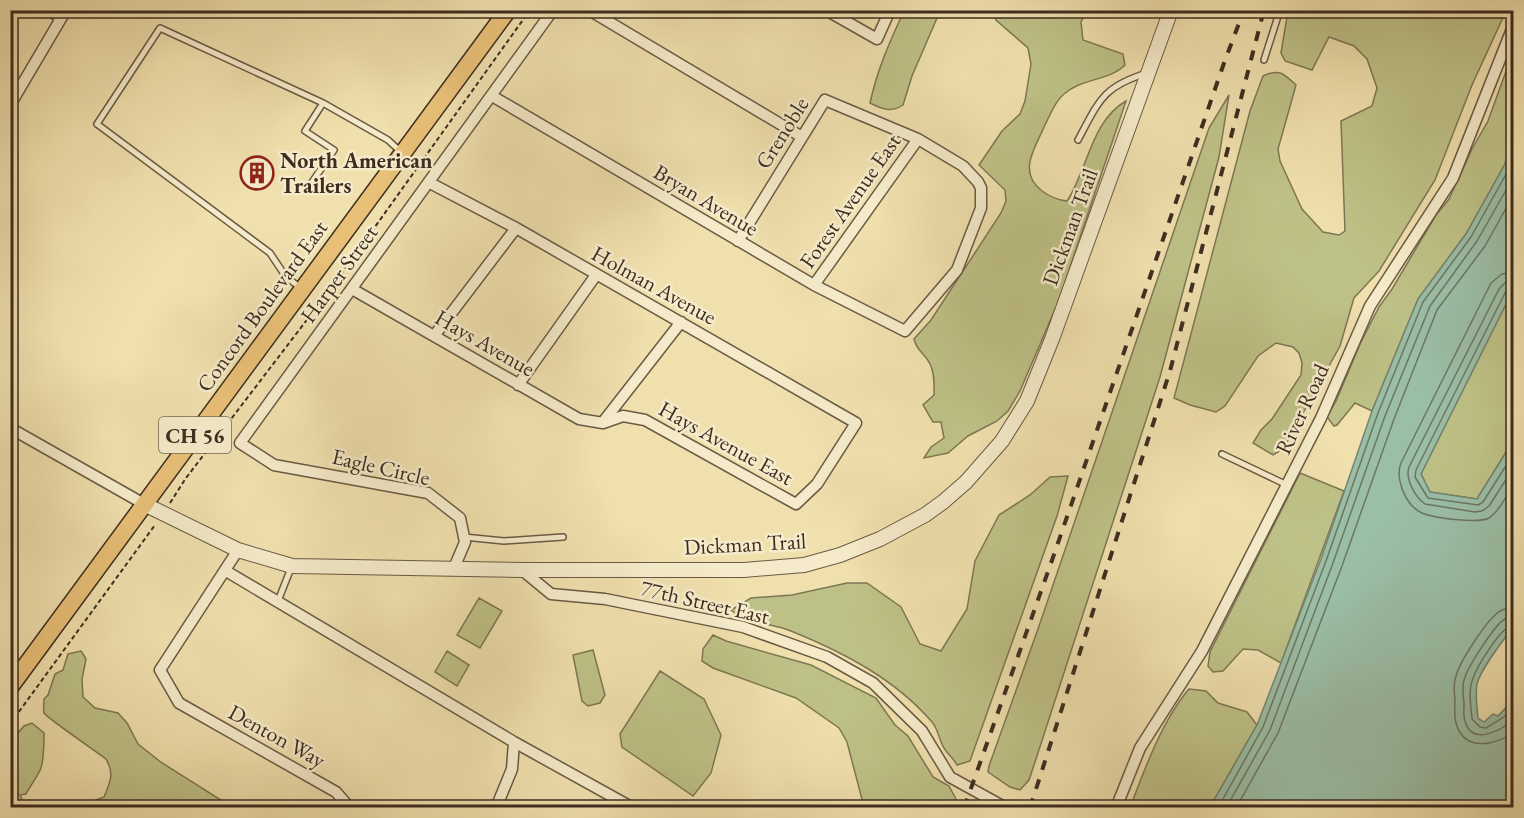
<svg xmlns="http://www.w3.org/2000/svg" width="1524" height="818" font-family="'EB Garamond',serif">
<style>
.green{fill:#bec187;stroke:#7e7754;stroke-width:1.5}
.water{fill:#9bbea6;stroke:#758470;stroke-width:1.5}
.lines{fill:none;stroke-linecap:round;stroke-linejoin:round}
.shore{stroke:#6c7663;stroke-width:1.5}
.service-casing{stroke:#6a5a44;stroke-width:8}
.minor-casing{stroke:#6a5a44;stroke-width:13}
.tertiary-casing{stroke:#6a5a44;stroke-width:16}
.primary-casing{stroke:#3d2d20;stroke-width:19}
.path{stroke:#3d2d20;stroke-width:2;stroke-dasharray:4.5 3;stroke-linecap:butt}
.service{stroke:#f5ebca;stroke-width:5}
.minor{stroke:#f5ebca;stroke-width:10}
.tertiary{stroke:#f5ebca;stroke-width:14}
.primary{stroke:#e8c077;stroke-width:16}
.rail{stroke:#3d2d20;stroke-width:4;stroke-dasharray:10 10;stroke-linecap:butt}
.labels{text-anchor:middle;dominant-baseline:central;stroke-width:5;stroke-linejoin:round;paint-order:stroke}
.shield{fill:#f5ebca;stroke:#746653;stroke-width:1.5}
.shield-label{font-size:21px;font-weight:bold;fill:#3d2d20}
.street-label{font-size:22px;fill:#3d2d20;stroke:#f5ebca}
.poi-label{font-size:22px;font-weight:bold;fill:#3d2d20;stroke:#f5ebca;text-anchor:start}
</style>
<rect width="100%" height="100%" fill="#f0e0ae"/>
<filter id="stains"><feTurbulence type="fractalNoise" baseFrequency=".00333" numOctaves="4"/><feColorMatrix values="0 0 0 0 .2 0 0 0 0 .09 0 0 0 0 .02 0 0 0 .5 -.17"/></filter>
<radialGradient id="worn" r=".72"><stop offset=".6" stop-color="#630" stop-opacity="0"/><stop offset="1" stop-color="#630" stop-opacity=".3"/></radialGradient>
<!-- green -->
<path class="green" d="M904,11H940L912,76L903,105C891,113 882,109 870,103C877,70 890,41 904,11Z
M994,11H1087L1081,22L1083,40L1123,54L1125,65C1109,81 1082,78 1064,94C1055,101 1050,115 1045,125C1035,148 1017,172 1042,191C1050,197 1057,200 1067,201C1088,169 1091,121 1126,101L1059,300L1020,391L1008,411L997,421L968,436L948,453L924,458L931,447L944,438L941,422H933L923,405L934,395C934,385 935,373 930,364C925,353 917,352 914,339L931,320L1001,213L1006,201L1005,190L979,165L1002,131L1020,114L1025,101L1031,64L1028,48L996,20Z
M1288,11H1506L1472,85L1435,180L1379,271L1354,298L1340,346L1283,449L1273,455L1253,443L1261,430L1272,419L1301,375L1302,363L1299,353L1293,347L1276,343L1258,356L1225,406L1216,412L1190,405L1174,398L1250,111L1263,76C1280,68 1284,74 1296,85L1278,149L1280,161L1302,209L1323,232L1339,235L1345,231L1341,121L1372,106L1377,88L1367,59L1354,46L1329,37L1312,70L1285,61L1281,53Z
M1513,52V136L1505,164L1466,234L1418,299L1372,411L1355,403L1337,425L1334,426L1327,417L1336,401L1361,342L1379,307L1392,289L1436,215L1449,199L1472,149L1488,121Z
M1229,95L1219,157L1160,377L1036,759L1029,780L1020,790L1010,787L988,772L989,766L1038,629L1209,128Z
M1513,290V441L1477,499L1430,492L1421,474Z
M1300,473L1344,491L1281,663L1258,650L1243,649L1223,671L1213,672L1208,666L1210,652Z
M1068,476L1057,516L970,761L957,765C954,759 950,756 946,751C939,742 939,730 932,722C895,679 843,652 791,631C771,623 748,624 731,610L751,598L792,595L847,583H867L901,607L920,644L941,651L967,609L975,561L999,515L1030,495L1050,477Z
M479,598L502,611L480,648L457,635Z
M713,635L726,641L811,665L876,698L895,725L908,736L933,777L949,786L956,799L954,807H864L847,742L839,728L796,698L713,668L702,661L703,649Z
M593,650L605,695L600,703L588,706L582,701L573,655Z
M81,651L86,659L82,679L83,697L95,708L118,713L127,723L138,744L162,763L232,807H87L96,800L104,797C110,782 115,774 106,759C97,752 47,718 44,713C43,709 44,703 44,699L48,695L55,674L63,670L68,654Z
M447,651L469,665L457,686L435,672Z
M660,671L704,699L721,735L711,773L693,796L622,747L620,734Z
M1189,689L1206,691L1218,703L1247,712L1257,725L1213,802L1212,807L1130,808C1144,770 1163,719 1189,689Z
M32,723L44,733C44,743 44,759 41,768C38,776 30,786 26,794L20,795L26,807H11V741L24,726Z"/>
<!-- water -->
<path class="water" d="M1513,136V290L1421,474L1430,492L1477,499L1513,441V627C1503,641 1481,668 1477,684C1475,694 1477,707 1478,718L1484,722L1493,714L1498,716L1513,700V807H1212L1213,802L1257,725L1321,559L1372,411L1418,299L1466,234L1505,164Z"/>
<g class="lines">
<!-- shore -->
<path class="shore" d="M1514,272L1502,274L1491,283L1401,463C1395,478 1405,504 1420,512C1431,518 1479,524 1489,518C1500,511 1507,494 1514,484
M1514,281L1506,282L1499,289L1409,467C1405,479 1415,497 1425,504L1475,512L1482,511L1489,506L1514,467
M1514,288L1506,291L1416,470L1415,477L1428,498L1478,505L1483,502L1514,453
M1514,608C1507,608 1501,609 1496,614C1484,625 1460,661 1456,676C1453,684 1454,692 1455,700C1455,707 1454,716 1456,723C1464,753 1496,745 1514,732
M1514,617C1509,617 1508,617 1505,619C1495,624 1467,668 1464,680C1462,687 1463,696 1464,703C1464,709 1463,716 1465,721C1472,747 1502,730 1514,719
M1514,624C1501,626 1476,668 1472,681C1468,692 1471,708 1472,719L1480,727L1486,728C1496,722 1504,718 1514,709
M1218,808L1263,727L1326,561L1378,413L1423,302L1471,237L1510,167L1514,156
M1226,808L1270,730L1333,563L1385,416L1430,306L1477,241L1514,176
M1236,808L1278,733L1342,566L1394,419L1437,310L1485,246L1514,194"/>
<defs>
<path id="service" d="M486,10L498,21
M1264,60L1280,10
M1078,140C1099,101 1102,87 1147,73
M308,188L334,150L305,131L323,103
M301,288L286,277L270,253L97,124L160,28L323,103L388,140L401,152
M1222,454L1287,485
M464,537L504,541L563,537
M278,601L291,568"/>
<path id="minor" d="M48,10L61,18
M589,10L802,137
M826,10L877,39L890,10
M492,96L814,285L905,331L957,270L981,208V188L978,182L963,166L918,139L825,100L738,241
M10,105L66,10
M814,285L918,139
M352,289L579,419L603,423L623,416L645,420L796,504L817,484L856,423L516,228L430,183
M434,336L516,228
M518,385L596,275
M603,422L681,322
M10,428L144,504
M238,550L160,670L179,703L336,792L350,808
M454,568L465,542L460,518L428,493L274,465L240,443L553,10
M522,570L551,594L605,599L743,627L827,657L873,683L922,731L950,777L1006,808
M226,571L514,742L633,808
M496,808L512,769L514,742
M1116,808L1140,748L1202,651L1321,418L1370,306L1453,178L1514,24"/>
<path id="tertiary" d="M144,504L238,550L292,566L522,570H744L804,565L840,555L880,539L925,515L943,502L966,482L1002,441L1027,401L1052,339L1171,10"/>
<path id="primary" d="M10,687L508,10"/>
</defs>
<!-- service casing -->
<use href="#service" class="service-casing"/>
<!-- minor casing -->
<use href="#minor" class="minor-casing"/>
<!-- tertiary casing -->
<use href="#tertiary" class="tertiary-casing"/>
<!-- primary casing -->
<use href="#primary" class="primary-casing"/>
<!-- path -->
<path class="path" d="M170,503L186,478L332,287L530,10
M10,724L155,525"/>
<!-- service -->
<use href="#service" class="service"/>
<!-- minor -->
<use href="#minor" class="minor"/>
<!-- tertiary -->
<use href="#tertiary" class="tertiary"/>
<!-- primary -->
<use href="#primary" class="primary"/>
<!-- rail -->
<path class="rail" d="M964,808L1050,566L1224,63L1244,10
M1030,808L1170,371L1264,10"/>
</g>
<!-- icons -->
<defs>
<symbol id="building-ring" viewBox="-11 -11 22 22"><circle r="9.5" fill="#f5ebca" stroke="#8f2418" stroke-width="1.5"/><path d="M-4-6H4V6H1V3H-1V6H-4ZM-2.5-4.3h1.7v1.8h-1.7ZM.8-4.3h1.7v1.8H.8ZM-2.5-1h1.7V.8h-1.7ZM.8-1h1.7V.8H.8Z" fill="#8f2418"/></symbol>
</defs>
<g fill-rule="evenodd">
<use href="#building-ring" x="238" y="154" width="38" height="38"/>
</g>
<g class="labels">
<!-- shield labels -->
<rect class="shield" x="159" y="417" width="72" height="36" rx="4.5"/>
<g class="shield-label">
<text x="195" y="435">CH 56</text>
</g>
<!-- street labels -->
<g class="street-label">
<text transform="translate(782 133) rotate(-58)">Grenoble</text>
<text transform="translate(706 200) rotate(31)">Bryan Avenue</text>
<text transform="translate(850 201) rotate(-55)">Forest Avenue East</text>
<text transform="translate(1070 227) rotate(-70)">Dickman Trail</text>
<text transform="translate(339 274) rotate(-54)">Harper Street</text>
<text transform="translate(654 285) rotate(29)">Holman Avenue</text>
<text transform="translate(262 306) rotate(-54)">Concord Boulevard East</text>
<text transform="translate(485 343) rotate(30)">Hays Avenue</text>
<text transform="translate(1302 409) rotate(-65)">River Road</text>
<text transform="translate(726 443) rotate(29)">Hays Avenue East</text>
<text transform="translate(381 467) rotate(13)">Eagle Circle</text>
<text transform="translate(745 544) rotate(-3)">Dickman Trail</text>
<text transform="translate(705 602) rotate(13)">77th Street East</text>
<text transform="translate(277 736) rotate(29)">Denton Way</text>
</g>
<!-- poi labels -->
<g class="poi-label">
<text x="280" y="160">North American<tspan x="280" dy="25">Trailers</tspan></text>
</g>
</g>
<!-- margin -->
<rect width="1524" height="818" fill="none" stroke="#f0e0ae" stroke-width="36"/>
<rect x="12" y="12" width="1500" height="794" fill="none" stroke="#3d2d20" stroke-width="3"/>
<rect x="18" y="18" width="1488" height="782" fill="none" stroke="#3d2d20" stroke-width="1.5"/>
<rect width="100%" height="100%" filter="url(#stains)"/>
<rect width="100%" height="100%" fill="url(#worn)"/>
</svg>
